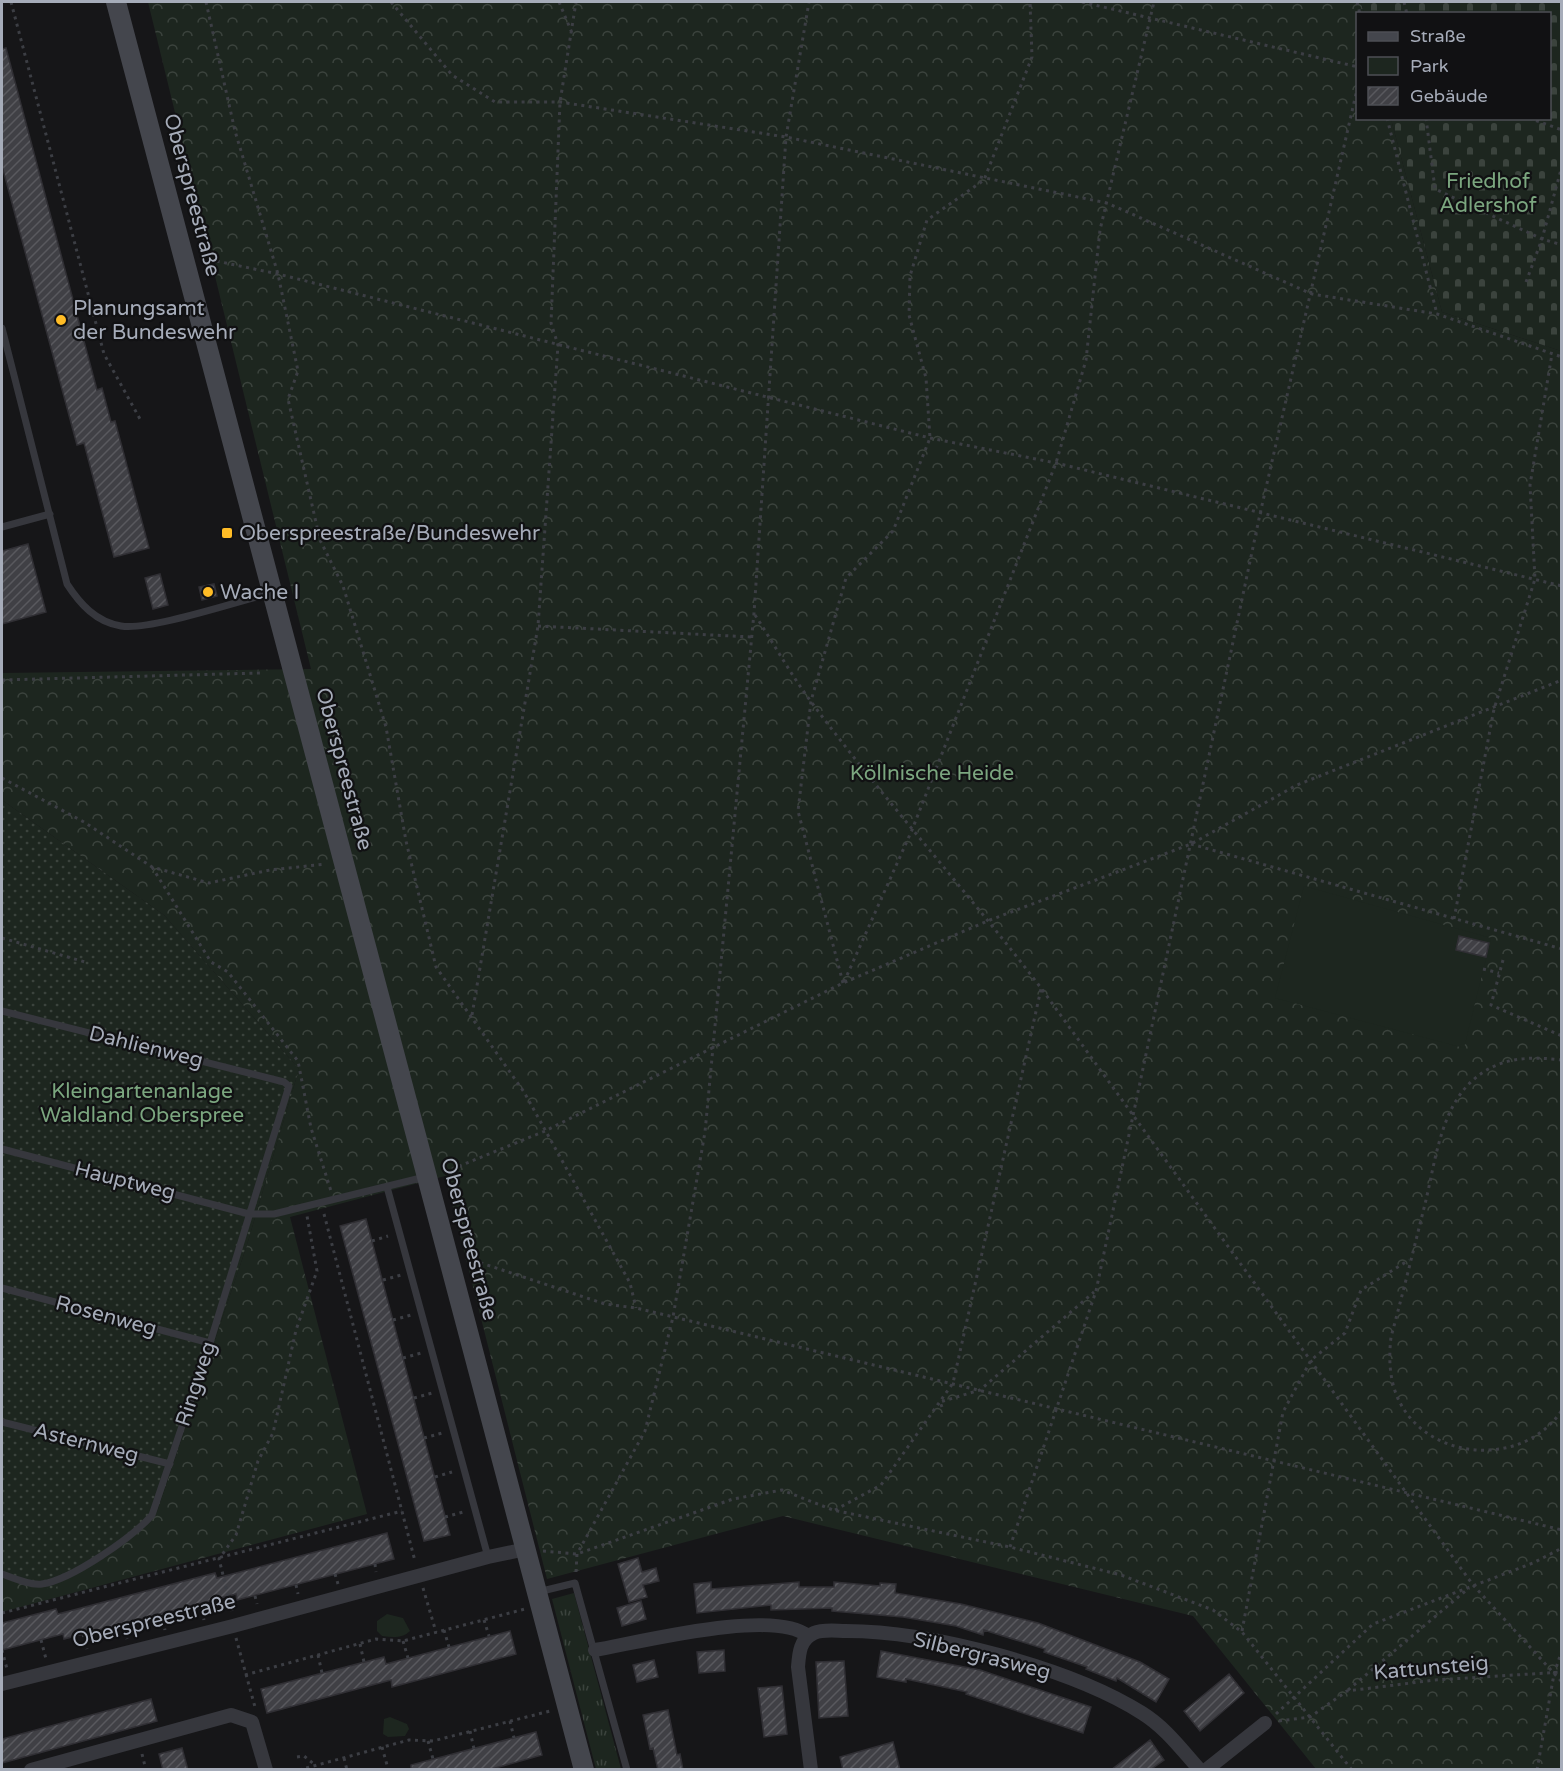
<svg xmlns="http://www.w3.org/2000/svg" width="1563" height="1771" font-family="'Varela Round',sans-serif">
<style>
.grass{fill:url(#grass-tufts)}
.forest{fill:url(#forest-crowns)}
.cemetery{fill:url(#cemetery-stones)}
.park{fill:#1d261f}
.garden{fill:url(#garden-dots)}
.building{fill:url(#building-hatch);stroke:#302f34;stroke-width:1.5}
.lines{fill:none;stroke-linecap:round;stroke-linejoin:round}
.path{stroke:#3c3e44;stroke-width:3;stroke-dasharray:3 4.5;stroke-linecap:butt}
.lane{stroke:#36373d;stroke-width:7}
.street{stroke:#36373d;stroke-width:14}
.secondary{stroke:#44464d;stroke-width:20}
.poi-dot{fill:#ffbc26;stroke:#111113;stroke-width:2}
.labels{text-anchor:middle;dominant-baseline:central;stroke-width:4.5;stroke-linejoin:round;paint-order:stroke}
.park-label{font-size:21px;fill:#7ba67f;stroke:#111113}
.street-label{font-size:21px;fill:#a6acb9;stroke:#111113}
.poi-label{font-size:21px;fill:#a6acb9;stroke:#111113;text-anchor:start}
</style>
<defs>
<pattern id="grass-tufts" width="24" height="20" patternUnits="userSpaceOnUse" patternTransform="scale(1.5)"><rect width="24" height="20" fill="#1d261f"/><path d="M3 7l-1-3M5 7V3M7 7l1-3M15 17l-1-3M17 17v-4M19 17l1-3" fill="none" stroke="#3b433d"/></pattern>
<pattern id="forest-crowns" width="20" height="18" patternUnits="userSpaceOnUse" patternTransform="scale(1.5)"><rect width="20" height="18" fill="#1d261f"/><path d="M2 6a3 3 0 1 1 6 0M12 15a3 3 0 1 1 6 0" fill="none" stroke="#3b433d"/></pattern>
<pattern id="cemetery-stones" width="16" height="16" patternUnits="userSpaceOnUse" patternTransform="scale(1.5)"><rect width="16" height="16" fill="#1d261f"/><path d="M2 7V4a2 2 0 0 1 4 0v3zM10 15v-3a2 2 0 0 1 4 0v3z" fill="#3b433d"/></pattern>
<pattern id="garden-dots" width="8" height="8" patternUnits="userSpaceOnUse" patternTransform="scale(1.5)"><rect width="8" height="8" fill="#1d261f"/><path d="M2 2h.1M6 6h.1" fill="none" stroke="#3b433d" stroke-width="1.8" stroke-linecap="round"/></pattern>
<pattern id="building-hatch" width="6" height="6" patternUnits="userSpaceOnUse" patternTransform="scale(1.5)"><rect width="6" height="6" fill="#404045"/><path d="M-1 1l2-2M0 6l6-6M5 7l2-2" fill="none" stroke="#59595e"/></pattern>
</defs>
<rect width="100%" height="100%" fill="#161618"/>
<!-- grass -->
<path class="grass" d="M574,1593L621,1769H596L552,1599Z"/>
<!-- forest -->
<path class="forest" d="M148,2H1361L1364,13L1358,14V118L1391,119L1442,312L1561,351V1769H1316L1193,1616L783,1516L547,1579L445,1176L290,1217L367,1514L2,1612V1576L157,1512L246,1248L299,1069L164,915L2,800V673L311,669Z"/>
<!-- cemetery -->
<path class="cemetery" d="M1361,2H1561V351L1442,312L1391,119L1550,118V14L1364,13Z"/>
<!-- park -->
<path class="park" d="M1304,886L1491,938L1464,1048L1275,998Z
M387,1614L403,1618L410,1631C402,1639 392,1637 382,1636L377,1631V1621Z
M390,1717L407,1724L409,1729L405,1736L388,1737L383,1734L384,1719Z"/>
<!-- garden -->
<path class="garden" d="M2,800L164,915L299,1069L246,1248L157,1512L52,1590L2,1576Z"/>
<!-- building -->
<path class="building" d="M6,48L97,390L102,388L111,422L115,421L149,548L114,557L84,443L77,445L2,166V49Z
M28,544L46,612L2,624V551Z
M160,574L168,605L153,609L145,578Z
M214,584L217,596L202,600L199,587Z
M1459,936L1489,943L1486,957L1456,950Z
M366,1219L450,1535L424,1541L340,1226Z
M387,1533L394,1559L237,1600L236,1594L64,1639L63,1634L2,1650V1623L56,1609L58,1614L215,1573L217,1578Z
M638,1558L642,1572L656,1568L659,1581L643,1585L647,1597L629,1602L618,1564Z
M711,1582V1589L799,1582V1587H834V1582L880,1586V1583L896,1584L895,1593L961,1604L1038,1623L1140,1662L1169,1679L1156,1702L1117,1678L1116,1681L1086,1669L1087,1667L1044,1652L1045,1649L984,1630L983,1635L956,1626L903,1617L832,1611V1608L771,1610V1605L697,1613L694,1584Z
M641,1601L646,1619L622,1626L617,1608Z
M510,1631L516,1654L392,1687L391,1680L267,1713L261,1689L384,1657L386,1664Z
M724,1650L725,1671L699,1673L697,1652Z
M881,1651L980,1670L1091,1707L1083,1733L966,1694L967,1692L906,1679V1682L877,1677Z
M654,1660L658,1677L637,1682L633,1665Z
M844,1661L848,1716L819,1718L816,1662Z
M1229,1674L1244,1693L1200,1731L1184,1711Z
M782,1686L787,1734L764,1737L758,1688Z
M151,1699L157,1721L2,1763V1739Z
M668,1710L677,1755L680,1754L683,1770H658L653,1748L650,1749L643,1715Z
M536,1732L542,1755L488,1770H411V1765Z
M1150,1740L1164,1760L1150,1770H1111Z
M893,1742L900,1770H843L840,1757Z
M182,1748L188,1770H163L159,1754Z"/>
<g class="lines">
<!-- path -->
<path class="path" d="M11,2L104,354L140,419
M206,2L235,131L278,274L298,371L288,399L320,540L343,586L386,727L406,841L436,967L524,1092L630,1283L636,1308
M391,2L452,75L495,102H560L786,137L1107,203L1312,294L1437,314L1562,357
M559,2L572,33
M1082,2L1358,67
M1357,2L1360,14
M1404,2L1407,14
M1387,118L1437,314
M1426,118L1435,189L1542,239L1562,245
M1529,118L1562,130
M202,258L278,274L930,438L1056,463L1562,586
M1526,282L1542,239L1562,166
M221,535L227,533
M755,615C774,644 791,675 812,703C885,801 967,891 1041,988L1473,1585L1562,1682
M538,626L751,637
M2,680L260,673
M2,778L84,822L152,867L209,883L270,870L326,864
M1191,844L1562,949
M152,867L211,962L228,972L298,1061L311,1128L331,1191
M1454,919L1494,709L1535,579L1530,485L1552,354
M2,938L85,962
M1503,960L1491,1005L1562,1036
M1483,969L1499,973
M844,982L912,830L1056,463L1086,360L1100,230L1154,2
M843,983L798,811L811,701L846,578L893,531L930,438L926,378L909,315L910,276L927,220L984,180L1032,57L1030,2
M472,1015L538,626L558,345L551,323L560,102L576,2
M1562,1060C1528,1056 1498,1057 1472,1081C1440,1110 1435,1164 1425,1204C1414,1248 1403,1293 1391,1337C1389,1355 1389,1373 1395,1391C1419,1461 1522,1471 1562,1410
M445,1172L545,1131L843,983L990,920L1191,844L1297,785L1562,680
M324,1214L415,1561
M372,1241L388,1236
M466,1258L605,1304L636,1308L1562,1530
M383,1280L401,1275
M393,1320L411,1315
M403,1358L421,1353
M414,1398L432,1393
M942,1407L940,1402L980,1390L1094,1292
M424,1438L442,1433
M435,1477L452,1472
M835,1510L881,1485L953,1383L1041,989
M445,1517L463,1512
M1010,1547L1096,1291L1260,514L1358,85
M543,1551L577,1554L733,1499L782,1490L833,1510L1010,1547L1121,1575L1213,1610L1242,1632L1352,1770
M375,1564L376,1572
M576,1572L577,1554L645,1431L673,1317L705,1132L754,613L786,137L809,2
M335,1574L338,1584
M296,1585L298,1594
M423,1588L436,1632
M255,1596L257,1604
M200,1604L204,1620
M232,1611L219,1559L236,1535L258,1461L273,1433L296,1330L317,1271L307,1216
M2,1613L402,1511
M161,1614L165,1630
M484,1620L489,1636
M123,1624L127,1639
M444,1630L449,1647
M1242,1631L1283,1412L1311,1360L1345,1333L1361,1290L1409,1260
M83,1634L87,1649
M236,1638L255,1707
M41,1640L46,1659
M403,1641L408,1658
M360,1644L364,1662
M2,1650L7,1669
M318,1655L322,1673
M245,1675L376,1639L403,1641L525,1609
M1348,1690L1469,1588
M1276,1714L1373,1624L1533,1563L1562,1548
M510,1721L514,1738
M1279,1721L1310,1717L1347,1691L1435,1680L1562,1672
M470,1731L474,1749
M428,1741L433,1759
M382,1747L387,1765
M142,1754L146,1770
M297,1757L304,1756L315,1765
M344,1758L347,1770
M299,1770L409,1740L433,1741L550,1711
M1537,1770L1554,1674L1562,1650"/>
<!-- lane -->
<path class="lane" d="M2,328L67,584C80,604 96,622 121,626C150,631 238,601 272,593
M2,527L50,514
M2,1011L284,1082L289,1086L210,1343L152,1515C133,1537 71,1580 42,1584C31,1586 13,1578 2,1574
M2,1149L249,1214H274L425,1177
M387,1187L488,1557
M2,1288L210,1343
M2,1422L170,1464
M538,1592L575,1583L627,1770"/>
<!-- street -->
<path class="street" d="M595,1650C641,1642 773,1608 808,1636
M2,1684L233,1626L488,1557L526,1549
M31,1770L231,1715L252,1722L266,1770
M811,1770L798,1667C799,1653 800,1639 814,1633C823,1629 836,1631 846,1631C930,1631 1071,1668 1142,1713C1166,1728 1181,1749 1200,1770
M1206,1770L1265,1723"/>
<!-- secondary -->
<path class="secondary" d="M116,2L584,1770"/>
</g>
<!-- markers -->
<g class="poi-dot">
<circle cx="61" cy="320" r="6"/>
<rect x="221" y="527" width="12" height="12" rx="3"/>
<circle cx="208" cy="592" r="6"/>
</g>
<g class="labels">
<!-- park labels -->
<g class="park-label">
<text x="1488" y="181">Friedhof<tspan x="1488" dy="24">Adlershof</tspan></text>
<text x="932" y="773">Köllnische Heide</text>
<text x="142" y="1091">Kleingartenanlage<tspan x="142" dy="24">Waldland Oberspree</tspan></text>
</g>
<!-- street labels -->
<g class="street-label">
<text transform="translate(192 195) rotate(75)">Oberspreestraße</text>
<text transform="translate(344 769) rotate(75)">Oberspreestraße</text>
<text transform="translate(146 1047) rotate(14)">Dahlienweg</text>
<text transform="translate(125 1181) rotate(14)">Hauptweg</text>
<text transform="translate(469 1239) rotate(75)">Oberspreestraße</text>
<text transform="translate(106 1316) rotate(15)">Rosenweg</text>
<text transform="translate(196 1384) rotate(-72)">Ringweg</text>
<text transform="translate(86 1443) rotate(14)">Asternweg</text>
<text transform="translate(154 1621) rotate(-14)">Oberspreestraße</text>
<text transform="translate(982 1656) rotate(14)">Silbergrasweg</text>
<text transform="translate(1431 1668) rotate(-5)">Kattunsteig</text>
</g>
<!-- poi labels -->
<g class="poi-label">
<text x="73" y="308">Planungsamt<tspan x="73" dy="24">der Bundeswehr</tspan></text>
<text x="239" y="533">Oberspreestraße/Bundeswehr</text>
<text x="220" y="592">Wache I</text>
</g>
</g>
<!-- border -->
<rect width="1563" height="1771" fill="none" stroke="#a6acb9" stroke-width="6"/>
<!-- legend -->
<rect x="1356" y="12" width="195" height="108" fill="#111113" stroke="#4d4f55" stroke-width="1.5"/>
<rect x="1368" y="32" width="30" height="9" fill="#44464d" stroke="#4d4f55" stroke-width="1.5"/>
<text x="1410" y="42" font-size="18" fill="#a6acb9">Straße</text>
<rect x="1368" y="57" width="30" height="18" fill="#1d261f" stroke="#4d4f55" stroke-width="1.5"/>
<text x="1410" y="72" font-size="18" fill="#a6acb9">Park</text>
<rect x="1368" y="87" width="30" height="18" fill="url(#building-hatch)" stroke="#4d4f55" stroke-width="1.5"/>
<text x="1410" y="102" font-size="18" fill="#a6acb9">Gebäude</text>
</svg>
